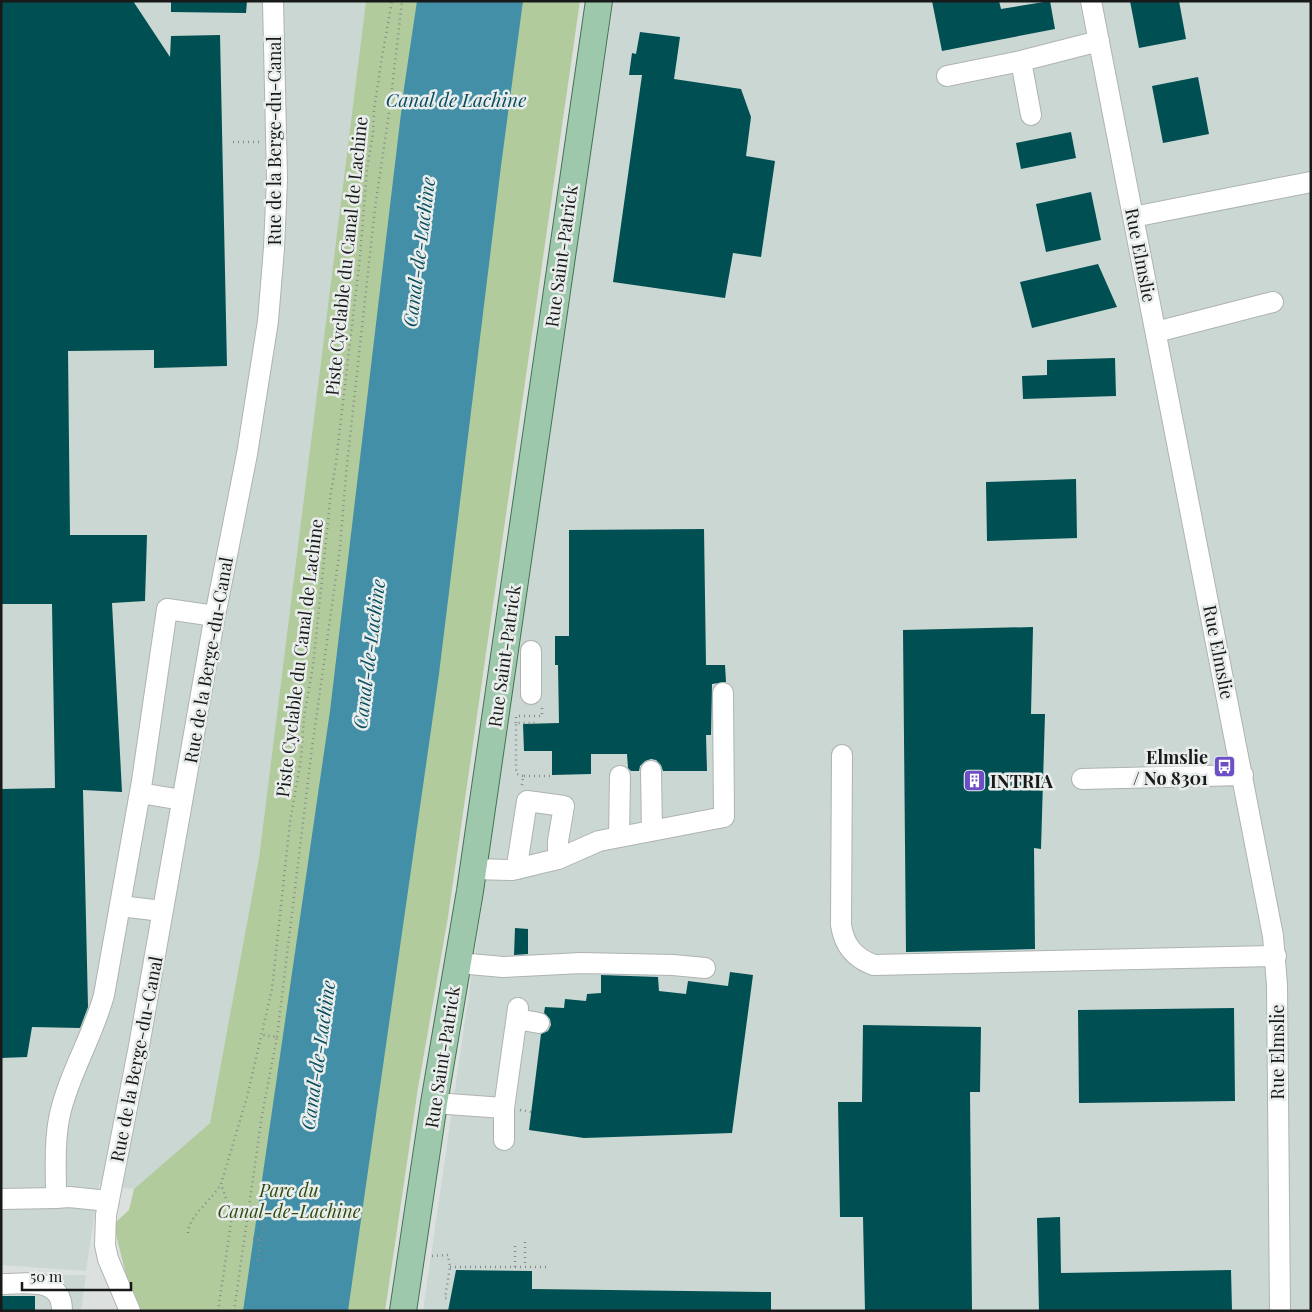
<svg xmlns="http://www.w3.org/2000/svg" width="1312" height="1312" font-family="'Playfair Display',serif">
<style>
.built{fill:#cad7d3}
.green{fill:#b2cb9c}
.water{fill:#438fa7}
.building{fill:#004f52}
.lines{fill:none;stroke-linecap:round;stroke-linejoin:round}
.minor-casing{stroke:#afb3b2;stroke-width:22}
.major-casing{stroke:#447354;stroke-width:28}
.path{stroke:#878a89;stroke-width:2.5;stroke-dasharray:1 4;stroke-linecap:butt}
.minor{stroke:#fff;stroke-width:20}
.major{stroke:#9dc8ab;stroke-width:26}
.labels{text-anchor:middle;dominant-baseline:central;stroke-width:5;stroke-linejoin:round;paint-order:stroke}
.street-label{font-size:18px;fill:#181919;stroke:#e9eeec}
.poi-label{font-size:18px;font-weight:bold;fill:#181919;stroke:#e9eeec;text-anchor:end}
.park-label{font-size:18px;font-style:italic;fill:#304a0e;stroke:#e9eeec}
.water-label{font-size:19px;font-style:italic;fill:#094c5e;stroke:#e9eeec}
</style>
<rect width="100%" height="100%" fill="#dce0df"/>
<!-- built -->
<path class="built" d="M1,1H366L259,858L210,1123L134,1189L99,1184L86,1271L1,1265Z
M614,1H1311V1311H423L585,191Z
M86,1275L81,1311H1V1276Z"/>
<!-- green -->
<path class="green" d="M366,1H580L448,917L418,1088L385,1311H140L126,1275L114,1226L118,1220L129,1210L134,1189L210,1123L259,858Z"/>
<!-- water -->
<path class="water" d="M417,1H523L501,166L439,674L348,1311H243L330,711L404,88Z"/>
<!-- building -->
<path class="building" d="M1,1H133L170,57L171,36L220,35L227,366L154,368V350L68,351L70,535H147L145,601L112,603L122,792L83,790L88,1007L80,1028L32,1027L27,1057L1,1058V789L55,788L52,604H1Z
M171,1H247L246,13L171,12Z
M932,1H999L1001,9L1050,1L1055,29L942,51Z
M1130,1H1179L1186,39L1139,48Z
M640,32L680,37L674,79L741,89L751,117L746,156L775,161L761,257L733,253L725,298L613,282L642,75H629L632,53L636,54Z
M1198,77L1209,134L1163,143L1152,86Z
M1071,132L1076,158L1021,169L1016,143Z
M1091,192L1101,240L1046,252L1036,204Z
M1098,264L1117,307L1032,328L1020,282Z
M1115,358L1116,396L1023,399L1022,376L1047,375V360Z
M1076,479L1077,538L987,541L986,482Z
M704,529L706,665H725L726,682L712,684L711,735H706L707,771H663L661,765L656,760L651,759L645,761L640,766L639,771H631L628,768L627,754H591V774L552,775V751H524L523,724L559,723L558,665H555V636H569V530Z
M1033,627L1031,714H1045L1041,849L1034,848L1035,949L906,952L903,630Z
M515,928L528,929V954L514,955Z
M730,972L753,975L732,1133L584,1138L529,1130L541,1034L548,1031L551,1025L550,1019L544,1013L545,1007L564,1008L565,999L586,1001L587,994L601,993V975L658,977L659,991L686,994L688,981L728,986Z
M1234,1008L1235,1101L1079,1103L1078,1010Z
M863,1025L981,1027L980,1092H970L972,1311H865L863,1217H840L838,1102H862Z
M1060,1217L1061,1273L1231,1270L1232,1311H1039L1037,1218Z
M456,1270L532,1271V1289L771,1292V1311H448Z
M1,1296H35V1311H1Z"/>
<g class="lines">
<defs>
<path id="minor" d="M1091,1L1273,936L1277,985L1280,1311
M1021,61L1031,115
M947,76L1021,61L1099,41
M1133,217L1311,182
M1156,332L1273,302
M531,694V651
M842,755L841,925C844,945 854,958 874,965L1276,956
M651,771L652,831
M1082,779L1243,775
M140,793L182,800
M619,837L620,776
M558,859L599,841L724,817L723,693
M473,869L512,870L558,859V841L564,806L527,801L518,859V869
M120,906L162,911
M458,963L503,967L581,963L673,965L705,968
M517,1019L539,1023
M434,1103L504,1108L518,1008
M504,1140V1108
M56,1198L69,1197L109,1201
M1,1199L56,1198C56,1170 54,1141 60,1114C69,1074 93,1036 104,995L142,781L167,609L215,616
M1,1284C26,1284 62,1276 62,1311
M130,1311L108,1259L105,1245L106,1215L139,1046L213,626L247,454L268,321L274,248L277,179L273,1"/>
<path id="major" d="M403,1311L434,1103L470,891L599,1"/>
</defs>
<!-- minor casing -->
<use href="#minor" class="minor-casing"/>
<!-- major casing -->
<use href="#major" class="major-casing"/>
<!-- path -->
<path class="path" d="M233,142H259
M516,723V716H542V707
M523,776L517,774L516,769V723H538
M522,785L523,776H550
M277,1037L312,748L340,548L346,474L375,208L390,106L402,1
M520,1110L531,1112
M188,1233C188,1217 212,1200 221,1184
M253,1238L261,1240
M525,1242V1267
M432,1256L448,1255L450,1267L445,1298L450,1299
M258,1261L266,1208
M450,1267H547
M515,1267V1243
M218,1311L232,1216L221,1184L247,1097L272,989L290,822L301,759L304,716L313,666L331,492L336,462L360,257L367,169L373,133L374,110L382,57L392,1
M234,1311L262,1115L277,1037L262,1035"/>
<!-- minor -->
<use href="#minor" class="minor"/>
<!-- major -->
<use href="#major" class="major"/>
</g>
<!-- icons -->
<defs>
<symbol id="bus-square" viewBox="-11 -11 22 22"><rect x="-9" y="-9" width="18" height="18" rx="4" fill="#6d4ec7" stroke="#e9eeec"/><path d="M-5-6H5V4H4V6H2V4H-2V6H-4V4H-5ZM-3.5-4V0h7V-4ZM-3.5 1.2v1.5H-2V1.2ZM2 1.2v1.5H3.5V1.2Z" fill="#fff"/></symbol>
<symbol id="building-square" viewBox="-11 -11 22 22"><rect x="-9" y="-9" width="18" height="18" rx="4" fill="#6d4ec7" stroke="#e9eeec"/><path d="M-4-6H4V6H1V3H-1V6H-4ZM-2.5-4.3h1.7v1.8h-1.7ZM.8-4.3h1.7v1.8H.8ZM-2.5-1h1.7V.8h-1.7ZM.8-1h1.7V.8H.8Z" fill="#fff"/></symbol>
</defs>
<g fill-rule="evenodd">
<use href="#bus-square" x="1212" y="754" width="25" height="25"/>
<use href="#building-square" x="962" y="768" width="25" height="25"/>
</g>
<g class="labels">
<!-- street labels -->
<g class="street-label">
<text transform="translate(274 141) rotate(-90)">Rue de la Berge-du-Canal</text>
<text transform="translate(1141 255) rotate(79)">Rue Elmslie</text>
<text transform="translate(346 256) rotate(-84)">Piste Cyclable du Canal de Lachine</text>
<text transform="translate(561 256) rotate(-82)">Rue Saint-Patrick</text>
<text transform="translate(1219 652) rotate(79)">Rue Elmslie</text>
<text transform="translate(504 656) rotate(-82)">Rue Saint-Patrick</text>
<text transform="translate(299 658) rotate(-83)">Piste Cyclable du Canal de Lachine</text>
<text transform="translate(208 660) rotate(-80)">Rue de la Berge-du-Canal</text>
<text transform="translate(1277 1052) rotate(-90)">Rue Elmslie</text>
<text transform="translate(442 1057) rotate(-81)">Rue Saint-Patrick</text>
<text transform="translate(136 1059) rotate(-79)">Rue de la Berge-du-Canal</text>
</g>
<!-- poi labels -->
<g class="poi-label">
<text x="1208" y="757">Elmslie<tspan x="1208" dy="21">/ No 8301</tspan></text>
<text x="990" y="781" text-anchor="start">INTRIA</text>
</g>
<!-- park labels -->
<g class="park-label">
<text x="289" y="1190">Parc du<tspan x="289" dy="21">Canal-de-Lachine</tspan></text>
</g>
<!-- water labels -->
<g class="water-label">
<text x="456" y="99">Canal de Lachine</text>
<text transform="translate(418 252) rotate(-83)">Canal-de-Lachine</text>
<text transform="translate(368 654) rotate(-83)">Canal-de-Lachine</text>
<text transform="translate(317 1055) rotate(-82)">Canal-de-Lachine</text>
</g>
</g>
<!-- border -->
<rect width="1312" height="1312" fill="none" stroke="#181919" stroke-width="5"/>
<!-- scale -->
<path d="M22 1282v8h109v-8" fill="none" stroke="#181919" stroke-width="2.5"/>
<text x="30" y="1282" font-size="15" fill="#181919" stroke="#e9eeec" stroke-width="4" paint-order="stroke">50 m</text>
</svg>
